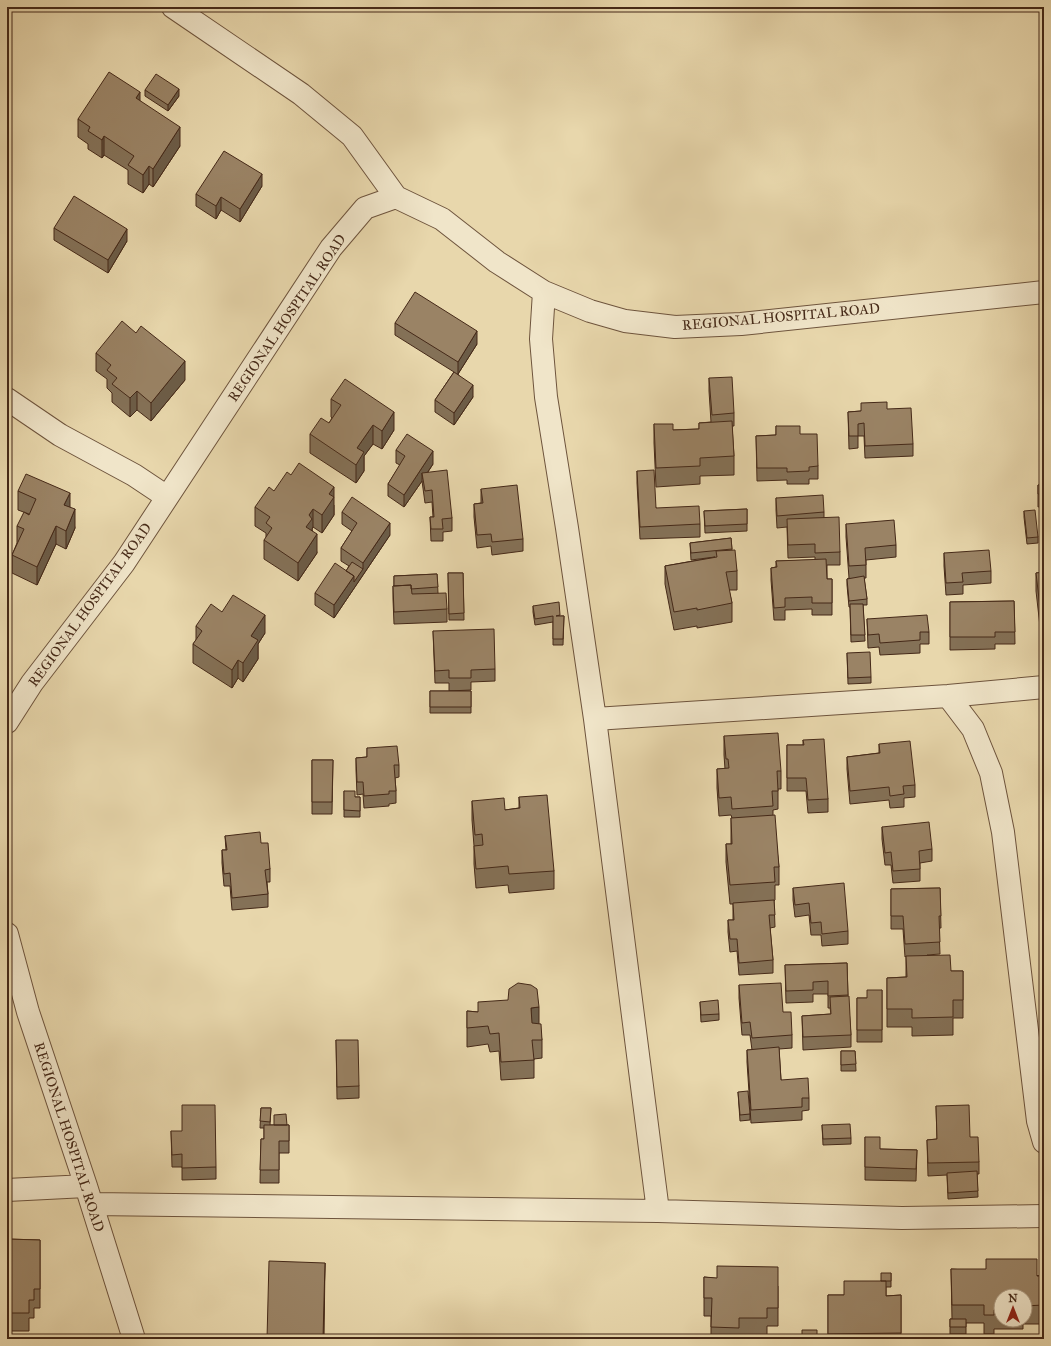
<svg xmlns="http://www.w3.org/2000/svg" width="1051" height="1346" font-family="'IM FELL Great Primer',serif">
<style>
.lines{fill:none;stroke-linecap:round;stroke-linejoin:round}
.minor-casing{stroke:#6e543d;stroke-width:24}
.minor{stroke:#f0e5c9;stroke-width:22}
.wall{fill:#847157;stroke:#452918;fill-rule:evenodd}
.shaded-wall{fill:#6c5c47;stroke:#452918}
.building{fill:#9a8365;stroke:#452918}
.labels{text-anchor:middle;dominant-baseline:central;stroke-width:3.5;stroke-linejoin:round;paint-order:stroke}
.street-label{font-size:14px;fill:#452918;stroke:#f0e5c9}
</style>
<rect width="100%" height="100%" fill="#e8d7ac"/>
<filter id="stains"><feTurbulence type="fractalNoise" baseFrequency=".005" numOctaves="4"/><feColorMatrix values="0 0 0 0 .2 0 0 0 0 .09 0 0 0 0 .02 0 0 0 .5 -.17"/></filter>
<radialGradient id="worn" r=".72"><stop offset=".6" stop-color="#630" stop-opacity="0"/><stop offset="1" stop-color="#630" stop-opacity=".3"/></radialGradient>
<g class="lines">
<defs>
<path id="minor" d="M173,7L301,94L352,136L396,197
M544,292L541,339L546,397L567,528L595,719L658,1211
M7,399L60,435L134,475L167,497
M948,696L973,729L991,773L1003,832L1038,1121L1044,1142
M595,719L948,696L1044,687
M7,722L32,683L124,563L331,248L365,208L396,197L442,219L497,262L544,292L590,311L625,321L675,327L741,324L1044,292
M7,934L28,1012L86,1186L134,1339
M7,1190L86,1186
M92,1204L658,1211L902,1218L1044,1216"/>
</defs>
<!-- minor casing -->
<use href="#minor" class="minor-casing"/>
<!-- minor -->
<use href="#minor" class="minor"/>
</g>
<!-- wall -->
<path class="wall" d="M145,90L179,96L168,111L145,96Z
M140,101L180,146L153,187L149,184L143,193L128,184V170L104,155L102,158L88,149V144L78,137V119Z
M262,186L240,222L221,210L216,219L196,206V194Z
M54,228L127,241L108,273L54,240Z
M395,323L477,344L458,374L473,397L454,425L435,412V400L454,372L395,335Z
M96,353L185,380L151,421L137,410L130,417L112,402V393L107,388V379L96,371Z
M709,378L734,413V426H732L734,456V475L700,476V484L656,487L654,443V424L673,430L699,429V423L711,422L709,391Z
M331,399L394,430L382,449L373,444L364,456V471L356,483L310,453V434L329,423L332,418L331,417Z
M887,409L913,444V456L865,458L864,436H858V448L849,449L848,412Z
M776,426L800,434L818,466V479H809V484H787V480L757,481L756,436L776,435Z
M396,450L433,464L428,472L452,518V531L443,532V541H431L430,517H433L432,502L425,503L422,481L404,507L388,496V484L400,465L396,463Z
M637,471L656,508L700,524V537L640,539L637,483Z
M1044,473V506L1038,507V485H1044Z
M481,489L523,539V551L492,555L491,546L477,548L474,517V504L481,503Z
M18,491L70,507L75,528L66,549L56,544L37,585L12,573V555L17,543V526L29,514L18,510Z
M274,491L334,505V515L322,533L313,527L312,529L317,553L298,581L264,559V540L266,538V533L255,526V507Z
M776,498L824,512V518L840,552V565H827V579H832V615H812V609L785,610V620H774L771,580V568L776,567V561L815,560V557L788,558L787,527L777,528L776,510Z
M747,509V531L705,533L704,511Z
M1024,511L1038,537V543L1027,544L1024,517Z
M342,512L390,535L334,618L315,605V593L346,571L349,566L341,561V548L352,531L342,524Z
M846,524L896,545V557L866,560V578H864L867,599V605H863L865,641L851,642L850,607H849L847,585V579L849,578L846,537Z
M731,538L732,550L737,571V590H729L732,603V622L697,628V626L674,630L665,584V566L715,557L691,560L690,543Z
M944,553L991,571V583L963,585V594L946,595L944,566Z
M1044,572V643L1042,644L1036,591V573Z
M448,573H463L464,620H449Z
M437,574L438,593L447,609V622L394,624L393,599V586H394V576Z
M1014,601L1015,644H995V649L950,650V602Z
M533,606L560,616H564L563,645H553V622L535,625L533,612Z
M222,612L265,633L258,644V659L243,682L238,678L232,688L193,663V644L196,640V626Z
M867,619L929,632V644H920V653L880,655L879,647L868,648Z
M433,631L495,669V681L471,682V690L449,691V683H435Z
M847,653L871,677V683L848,684Z
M430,691H471V713H430Z
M724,736L781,771V789H778V809L773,810V815L779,867V885H775V900L774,901L775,927L770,928L773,960V973L739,975L737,951L730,952L728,932V920H733V904H730L726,862V844H731V818H732L731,815L719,816L717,788V769H725L724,755Z
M803,740L828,799V812L808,813L806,791H787V745H803Z
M879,744L915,785V797L904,798V807L890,808L889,800L850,804L847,769V757L879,753Z
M367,748L399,765V777L395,778L396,791V803L389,804V806L364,808L363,794L357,795L356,770V758L367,757Z
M312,760H333L332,814H312Z
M344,791L355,797H360V817H344Z
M519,797L554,871V889L509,893L508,885L476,888L474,864V846L472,820V801L505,810L519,808Z
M882,827L932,849V861L920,863V881L893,883L891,865H885L882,839Z
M225,836L261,843L270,869V882H267L268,894V907L232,910L230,886H224L222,863V850H226Z
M793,888L848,931V944L822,946L821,935H811L809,915L795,917L793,900Z
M940,888L941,928H939L940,954L927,955L951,971H963V1018H953V1035L912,1036V1027H887V978L906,977V956L905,957L903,929H891V889Z
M847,963L848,996L851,1035V1047L803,1050L802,1016L831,1014L830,1008H828V994H813V1002L786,1003L785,965Z
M739,985L783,1012L792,1035V1048L779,1049L781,1080L809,1098V1110L802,1111V1120L751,1123L747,1062V1050H752L750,1035H742L739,998Z
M882,990V1042H857V998H867Z
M700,1002L719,1014V1020L701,1022Z
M467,1011L478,1012L539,1024L542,1040V1058L534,1059V1078L501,1080L499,1051L490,1052L488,1044L467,1047Z
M336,1040L359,1086V1098L337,1099Z
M841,1051H855L856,1071H841Z
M738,1092L750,1114V1120L740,1121Z
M936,1106L970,1137L979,1162V1174H977L978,1197L948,1199L947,1175L928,1176L927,1140L937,1139Z
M261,1108H271L270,1125H289V1153H279V1183H260L261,1139H264V1128H260Z
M822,1125L851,1138V1144L823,1145Z
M171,1131L216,1167V1179L182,1180V1167H172Z
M865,1137L880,1149L917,1150L916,1181L865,1180Z
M7,1239L40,1240V1308H34V1318H29V1331H7Z
M951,1269L1043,1276V1324H1023V1329H994V1334H984V1323H966V1334H950V1319H952ZM1001,1296H1025V1320H1001Z
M891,1273V1287H886V1296L901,1295V1339H828V1295H844L881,1281Z
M704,1277L778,1286V1326H767V1337L739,1336V1339H711V1316H704Z"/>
<!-- shaded-wall -->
<path class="shaded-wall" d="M179,89V96L168,111V105Z
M140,92V110L136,98Z
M180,127V146L153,187V169Z
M104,136V155L102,158V140Z
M149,166V184L143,193V175Z
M262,174V186L240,222V209Z
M221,197V210L216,219V206Z
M127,229V241L108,273V260Z
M477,331V344L458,374V362Z
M185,361V380L151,421V403Z
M473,385V397L454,425V413Z
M137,391V410L130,417V398Z
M394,412V430L382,449V431Z
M373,425V444L364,456V471L356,483V465L357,448Z
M433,451V464L423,479L422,473V481L404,507V495Z
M334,487V515L322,533V515L329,494Z
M70,493V512L64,505Z
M75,509V528L66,549V531Z
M313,509V527L312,529V537L306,527L309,515Z
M390,523V535L334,618V605L354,576L363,569V563Z
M56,526V544L37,585V567Z
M317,534V553L298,581V563Z
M265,615V633L258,644V659L243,682V663L251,636Z
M238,660V678L232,688V670Z
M539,1007V1025L531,1027V1008Z
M325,1263L324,1339H323Z"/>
<!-- building -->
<path class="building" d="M109,72L140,92L136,98L180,127L153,169L149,166L143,175L128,165L134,156L104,136L102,140L88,131L90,127L78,119Z
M156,74L179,89L168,105L145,90Z
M224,151L262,174L240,209L221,197L216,206L196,194Z
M74,196L127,229L108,260L54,228Z
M415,292L477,331L458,362L395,323Z
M122,321L136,333L141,326L185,361L151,403L137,391L130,398L112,384L117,378L107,370L111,365L96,353Z
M454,372L473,385L454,413L435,400Z
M732,377L734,413L712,415L709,378Z
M345,379L394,412L382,431L373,425L357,448L364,452L356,465L310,434L321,418L329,423L341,405L331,399Z
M887,402V409L911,408L913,444L865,446L864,423L858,424V436H849L848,412L861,411V403Z
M732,421L734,456L700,458V466L656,468L654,424H673V430L699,429V423Z
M776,426H800V434H817L818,466L809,467V471L787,472V468H757L756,436L776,435Z
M407,434L433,451L404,495L388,484L405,456L396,450Z
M299,463L334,487L329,494L334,497L322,515L313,509L309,515L312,519L306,527L317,534L298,563L264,540L272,528L266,523L270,517L255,507L269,487L274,491L287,472L291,475Z
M447,470L452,518L442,519L443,529H431L430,517H434L432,490L425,491L422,473Z
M654,470L656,508L699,506L700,524L640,527L637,471Z
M1044,473V494H1038V485H1044Z
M26,474L70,493L64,505L75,509L66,531L56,526L37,567L12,555L24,529L17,526L24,512L29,515L36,499L18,491Z
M517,485L523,539L492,542L491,534L477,535L474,504L483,503L481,489Z
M823,495L824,512L777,516L776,498Z
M352,497L390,523L363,563L341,548L357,523L342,512Z
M747,509V524L705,526L704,511Z
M1035,510L1038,537L1027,538L1024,511Z
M839,517L840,552L815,553V544L788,545L787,519Z
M894,520L896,545L865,548L866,565L849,566L846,524Z
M731,538L732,549L691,553L690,543Z
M735,550L737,571L726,572L732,603L697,610V608L674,612L665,566L717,557L716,551Z
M989,550L991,571L962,573L963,582L946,583L944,553Z
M826,559L827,579H832V603H812V597L785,598V607L774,608L771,568L777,567L776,561Z
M352,562L363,569L354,582V576L346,571Z
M335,563L354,576L334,605L315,593Z
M1044,572V625H1042L1036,573Z
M448,573H463L464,613L449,614Z
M437,574L438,587L411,589V585L394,586V576Z
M864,576L867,599L849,601L847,579Z
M411,585L412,594L446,593L447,609L394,612L393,586Z
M233,595L265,615L251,636L258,640L243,663L238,660L232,670L193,644L202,631L196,626L211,604L222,612Z
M1014,601L1015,632H995V637H950V602Z
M559,602L560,615L556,616H564L563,639H553V616L535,619L533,606Z
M850,604H863L865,635H851Z
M927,615L929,632H920V640L880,643L879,634L868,635L867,619Z
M494,629L495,669L471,670V678H449V670L435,671L433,631Z
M870,652L871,677L848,678L847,653Z
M430,691H471V707H430Z
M778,733L781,771H777L778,791H772L773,806L732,809L731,797L719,798L717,769L729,768L728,759H726L724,736Z
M824,739L828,799L808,800L806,778H787V745H804L803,740Z
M910,741L915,785L903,786L904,794L890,796L889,787L850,791L847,757L880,753L879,744Z
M397,746L399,765H394L396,791H389V794L364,796L363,782H357L356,758L367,757V748Z
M312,760H333L332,802H312Z
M344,791H355V797H360V811L344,810Z
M547,795L554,871L509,874L508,866L476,869L474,846L483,845L482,834L475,835L472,801L504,798L505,810L520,808L519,797Z
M775,815L779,867H774L775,882L730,885L726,844H732L731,818Z
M929,822L932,849L919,851L920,869L893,871L891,852L885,853L882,827Z
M260,832L261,843H268L270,869L265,870L268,894L232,898L230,873L224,874L222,850H227L225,836Z
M844,883L848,931L822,934L821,922L811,923L809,903L795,905L793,888Z
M940,888L941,916H939L940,942L905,944L903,916H891V889Z
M774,900L775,915H769L773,960L739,963L737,939H730L728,920H734L733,903Z
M950,955L951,971H963V1000H953V1017L912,1018V1009H887V978L907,977L906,956Z
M847,963L848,995L828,996V981L813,982V990L786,991L785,965Z
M518,983L531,985L537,989L539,1007L531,1008L532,1023L541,1024L542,1040H532L534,1060L501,1062L499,1033L490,1034L488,1026L467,1028V1011L478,1012V1002L508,1000L509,989Z
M781,983L783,1012H791L792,1035L752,1038L750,1022L742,1023L739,985Z
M867,990H882V1030H857V998H867Z
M849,996L851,1035L803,1037L802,1016L831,1014L830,997Z
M718,1000L719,1014L701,1015L700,1002Z
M336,1040H358L359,1086L337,1087Z
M779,1047L781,1080L808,1078L809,1098H802V1107L751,1110L747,1050Z
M841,1051H855L856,1064L841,1065Z
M748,1091L750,1114L740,1115L738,1092Z
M182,1105H215L216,1167L182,1168V1154L172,1155L171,1131H182Z
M969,1105L970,1137H978L979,1162L928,1163L927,1140L937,1139L936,1106Z
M261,1108H271L270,1122L260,1121Z
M286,1114L287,1125H274V1115Z
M850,1124L851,1138L823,1139L822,1125Z
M264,1125H289V1141H279V1170H260L261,1139H264Z
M865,1137H880V1149L917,1150L916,1169L865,1167Z
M977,1171L978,1191L948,1193L947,1173Z
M7,1239L40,1240V1289H34V1300H29V1313H7Z
M986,1259H1037V1276H1043V1305L1025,1306V1296H1001V1310H994V1315H984V1305H952L951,1269H986Z
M269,1261L325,1263L323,1339H267Z
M717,1266L778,1267V1308H767V1318H739V1328L711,1327L712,1298H704V1277L717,1278Z
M881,1273H891V1281H881Z
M844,1281H886V1296L901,1295V1333L828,1334V1295H844Z
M950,1319H966V1327H950Z
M802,1330H817V1339H802Z"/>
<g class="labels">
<!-- street labels -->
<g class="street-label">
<text transform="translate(781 317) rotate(-5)">REGIONAL HOSPITAL ROAD</text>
<text transform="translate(287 318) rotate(-56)">REGIONAL HOSPITAL ROAD</text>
<text transform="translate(90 605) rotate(-54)">REGIONAL HOSPITAL ROAD</text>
<text transform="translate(69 1137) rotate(72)">REGIONAL HOSPITAL ROAD</text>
</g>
</g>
<!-- margin -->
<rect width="1051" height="1346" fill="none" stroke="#e8d7ac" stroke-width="24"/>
<rect x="8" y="8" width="1035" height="1330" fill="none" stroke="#452918" stroke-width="2"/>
<rect x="12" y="12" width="1027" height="1322" fill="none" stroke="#452918"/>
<!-- north arrow -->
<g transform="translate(1013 1308)"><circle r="19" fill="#f0e5c9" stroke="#ac9a82"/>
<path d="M0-3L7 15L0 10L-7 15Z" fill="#8f2418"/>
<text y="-6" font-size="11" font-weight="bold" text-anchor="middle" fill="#452918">N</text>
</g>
<rect width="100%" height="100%" filter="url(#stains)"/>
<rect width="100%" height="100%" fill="url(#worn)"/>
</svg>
